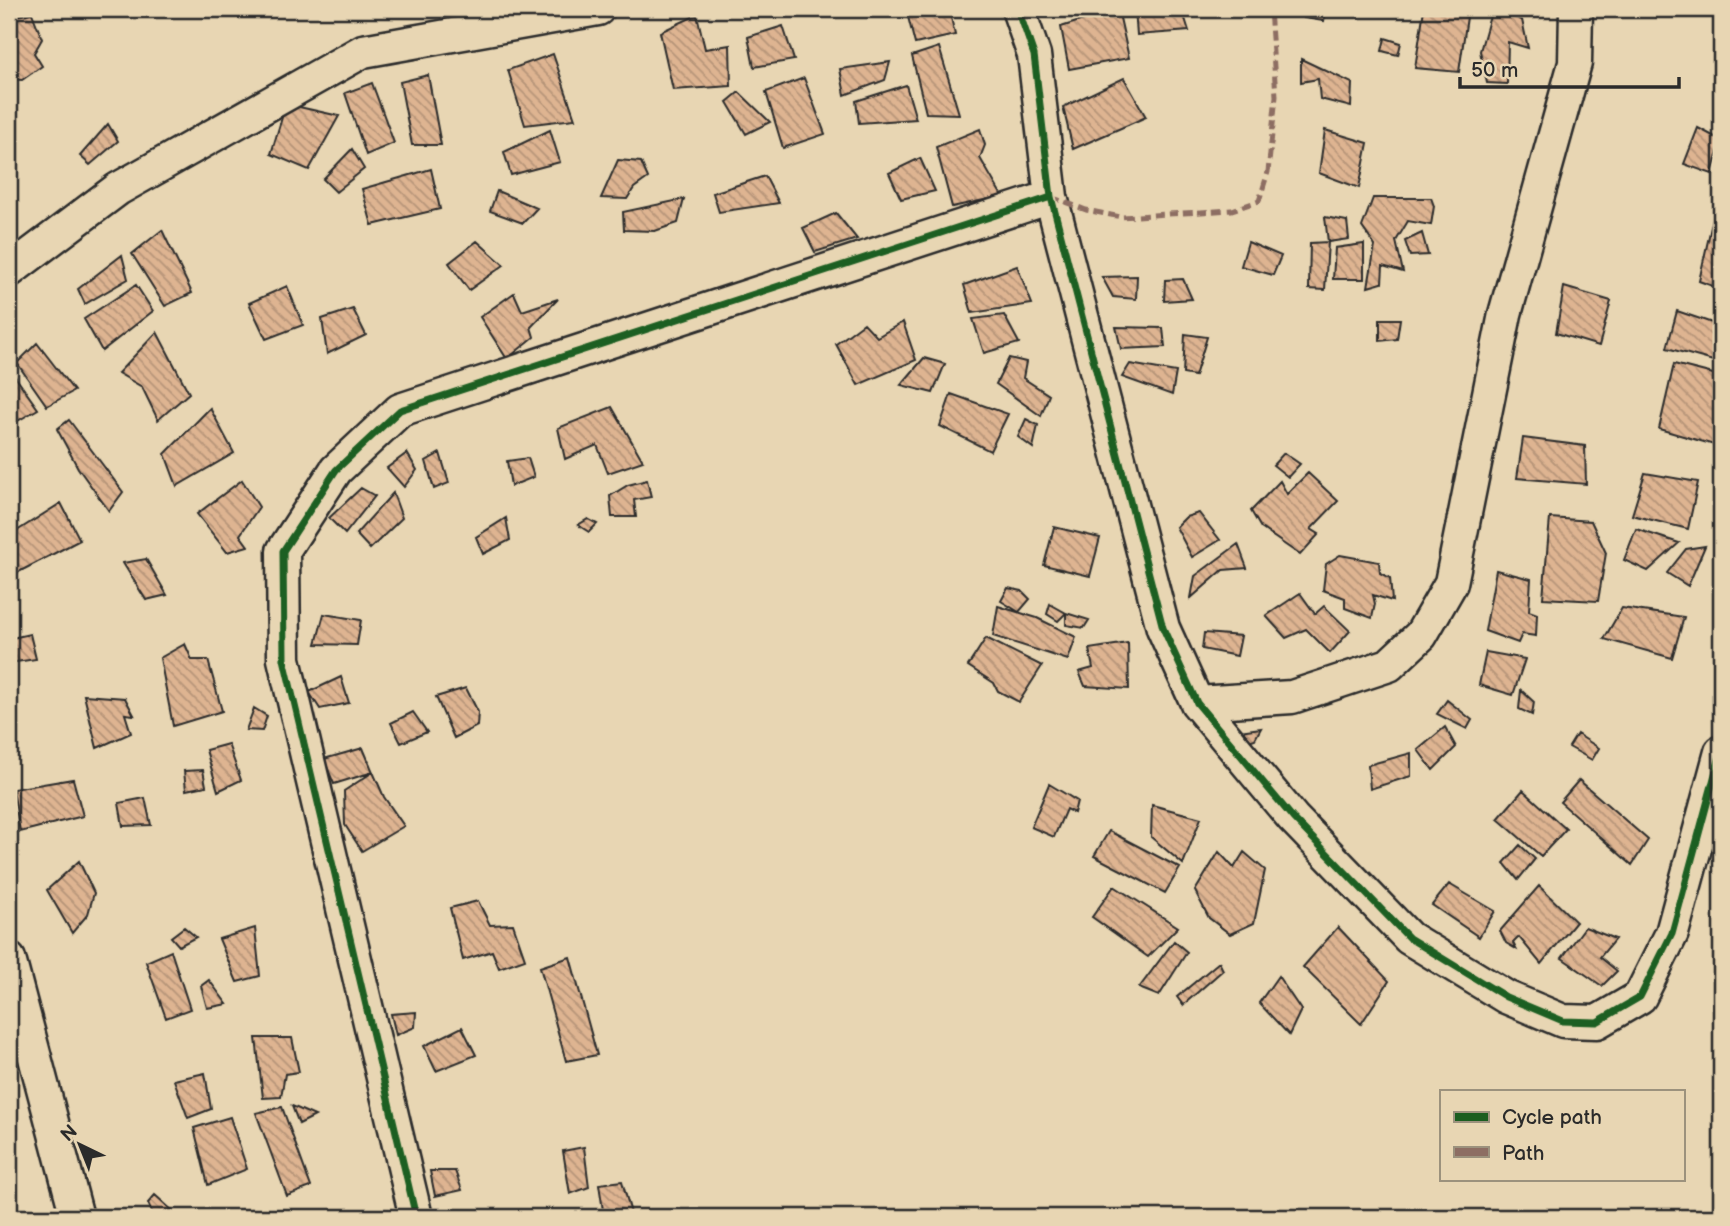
<svg xmlns="http://www.w3.org/2000/svg" width="1730" height="1226" font-family="'Balsamiq Sans',sans-serif">
<style>
.building{fill:url(#building-back-hatch);stroke:#2b2b2b;stroke-width:2}
.lines{fill:none;stroke-linecap:round;stroke-linejoin:round}
.minor-casing{stroke:#2b2b2b;stroke-width:37}
.minor{stroke:#e8d6b3;stroke-width:32}
.quiet{stroke:#8d6e63;stroke-width:5;stroke-dasharray:10 5;stroke-linecap:butt}
.cycleway-casing{stroke:#e8d6b3;stroke-width:11}
.cycleway{stroke:#1b5e20;stroke-width:7}
</style>
<defs>
<pattern id="building-back-hatch" width="6" height="6" patternUnits="userSpaceOnUse" patternTransform="scale(1.75)"><rect width="6" height="6" fill="#deb491"/><path d="M-1 5l2 2M0 0l6 6M5-1l2 2" fill="none" stroke="#b49377"/></pattern>
</defs>
<rect width="100%" height="100%" fill="#e8d6b3"/>
<filter id="ink" filterUnits="userSpaceOnUse"><feTurbulence type="fractalNoise" baseFrequency=".0143" numOctaves="2"/><feDisplacementMap in="SourceGraphic" scale="14" xChannelSelector="R" yChannelSelector="G"/><feConvolveMatrix kernelMatrix="1 2 1 2 8 2 1 2 1" color-interpolation-filters="sRGB"/></filter>
<g filter="url(#ink)">
<!-- building -->
<path class="building" d="M906,9H949L955,35L915,44Z
M1118,9L1129,58L1069,69L1061,27Z
M1135,9H1182L1189,31L1137,35Z
M1305,9H1326L1324,21L1304,18Z
M1424,9H1439L1467,17L1459,72L1415,68Z
M1492,9L1522,20L1528,48L1508,42L1507,84L1487,83L1480,51Z
M32,13L42,39L34,53L42,66L22,80L9,79V39L13,35L12,17Z
M697,15L705,49L730,45L731,86L673,90L660,32Z
M783,26L794,60L754,67L748,37Z
M1385,38L1401,43L1398,55L1382,51Z
M939,47L959,114L926,113L912,56Z
M553,54L575,119L525,125L508,70Z
M1301,59L1352,83L1351,107L1320,99L1318,79L1301,82Z
M890,62L885,80L845,95L840,69Z
M428,75L441,145H412L400,82Z
M804,78L825,134L783,148L766,92Z
M1124,78L1146,117L1073,149L1063,107Z
M372,83L394,143L366,155L345,93Z
M906,85L916,119L859,123L856,101Z
M739,92L770,122L746,134L727,102Z
M286,104L339,116L309,170L271,154Z
M108,124L118,141L90,165L80,156Z
M1698,128L1721,140L1712,174L1684,164Z
M980,129L985,145L980,158L1002,196L952,207L936,147Z
M550,130L560,162L511,175L504,152Z
M1325,130L1368,143L1359,188L1319,173Z
M352,149L364,169L336,192L323,179Z
M920,158L935,191L901,199L889,173Z
M618,160L641,162L648,178L634,188L627,199L601,198Z
M431,169L440,209L372,225L362,189Z
M765,176L779,203L719,212L713,193Z
M497,191L537,208L523,223L490,211Z
M1373,198H1431L1434,206L1431,225L1408,221L1396,241L1403,272L1383,266L1382,283L1368,287L1375,246L1362,227Z
M684,199L678,223L655,231L624,230L623,212Z
M1715,209L1721,210V289L1699,281Z
M836,213L857,239L815,252L803,228Z
M1325,217L1347,221L1349,239L1328,242Z
M162,230L192,293L165,306L132,254Z
M1422,233L1428,255L1410,256L1405,241Z
M477,241L504,265L469,290L449,263Z
M1248,242L1281,256L1273,275L1241,266Z
M1328,242L1325,290L1309,289L1310,243Z
M1364,244V279H1333L1335,248Z
M122,255L128,279L85,304L78,289Z
M1017,266L1032,304L972,313L964,285Z
M1137,276L1136,299L1113,297L1102,277Z
M1183,279L1192,299L1164,301L1165,280Z
M136,285L153,311L102,351L84,319Z
M287,286L303,325L266,339L249,303Z
M1564,287L1611,301L1599,346L1556,333Z
M514,293L522,311L558,299L531,327L534,337L507,359L480,317Z
M353,309L366,335L327,354L322,319Z
M1677,311L1721,326L1720,363L1667,348Z
M1004,315L1019,343L984,353L973,319Z
M1380,319H1400L1397,339L1380,341Z
M903,322L916,360L858,385L836,344L864,323L877,337Z
M1116,327L1163,328L1165,347L1121,349Z
M157,332L189,393L158,420L142,387L118,373Z
M1185,334L1207,337L1195,376L1183,374Z
M37,343L74,391L47,406L17,363Z
M924,358L945,364L933,393L901,385Z
M1009,358L1026,362L1023,378L1049,395L1041,416L996,384Z
M1130,364L1176,372L1172,395L1122,377Z
M1674,364L1713,374L1721,382V447L1659,429Z
M9,368L38,409L9,426Z
M951,394L1008,414L990,451L940,426Z
M612,407L643,461L608,473L597,445L565,459L558,428Z
M210,408L234,453L177,486L165,454Z
M1026,419L1038,425L1033,448L1018,437Z
M69,420L123,492L109,511L78,468L57,429Z
M1523,438L1585,446L1586,484L1517,478Z
M407,453L417,470L404,487L387,468Z
M440,453L449,483L434,489L426,461Z
M1284,453L1300,464L1288,477L1273,465Z
M528,458L534,477L511,486L507,461Z
M1308,473L1338,501L1311,529L1319,534L1300,555L1261,528L1251,511L1280,481L1287,494Z
M1645,473L1698,482L1688,529L1632,515Z
M242,480L259,507L240,535L248,546L227,552L197,514Z
M647,480L651,497L634,500L636,517H612L610,496L628,485Z
M361,488L375,496L345,534L329,518Z
M393,493L402,518L370,549L356,534Z
M61,503L80,540L9,577V536Z
M1199,513L1220,540L1192,557L1176,527L1186,517Z
M506,518L510,540L483,554L476,537Z
M1550,518L1591,521L1606,553L1598,601L1543,598Z
M588,519L597,524L589,532L578,525Z
M1054,527L1100,538L1090,576L1044,565Z
M1636,529L1679,543L1648,571L1624,560Z
M1238,544L1247,568L1223,570L1191,598L1195,576Z
M1705,546L1688,586L1667,573L1686,549Z
M1340,555L1379,562L1380,573L1390,578L1392,601L1373,595L1375,604L1372,618L1345,608V598L1323,590L1326,564Z
M146,559L167,595L146,600L123,563Z
M1496,570L1531,579L1529,611L1537,614L1536,636L1522,634L1518,643L1485,631Z
M1008,588L1022,591L1030,599L1019,612L1001,601Z
M1300,593L1315,614L1324,606L1350,631L1330,653L1306,629L1286,638L1266,616Z
M1050,604L1066,613L1058,621L1047,614Z
M998,606L1037,618L1076,637L1068,660L993,636Z
M1622,608L1684,617L1672,658L1604,639Z
M1066,613L1089,620L1084,628L1066,625Z
M324,614L361,620L357,645L316,644Z
M9,630L12,638L30,634L36,659L9,663Z
M1204,633L1241,636L1237,656L1202,649Z
M986,638L1042,666L1019,702L998,691L994,683L968,666Z
M1128,643L1129,689L1085,686L1079,672L1093,668L1089,649Z
M185,644L192,660H208L222,711L173,726L160,658Z
M1486,652L1525,659L1513,695L1479,685Z
M341,677L349,703L320,709L309,692Z
M466,688L478,712L477,726L454,738L436,697Z
M1521,690L1534,702L1532,715L1519,709Z
M84,695L125,698L134,715L125,714L131,733L97,748Z
M1447,700L1472,720L1467,729L1437,714Z
M254,708L267,716L262,731L246,730Z
M413,712L427,732L401,743L391,723Z
M1445,727L1456,747L1433,770L1418,750Z
M1261,728L1255,739L1242,743L1232,732Z
M1577,734L1599,748L1592,760L1569,747Z
M228,744L241,780L218,791L206,750Z
M363,748L373,772L334,784L324,759Z
M1411,753V776L1370,789L1368,765Z
M203,770L206,786L186,790L184,771Z
M373,772L384,797L404,826L362,851L345,825L344,791Z
M73,779L83,816L20,832L13,789Z
M1579,780L1648,840L1632,865L1560,802Z
M1049,784L1077,801L1074,813L1066,809L1054,837L1031,827Z
M1523,790L1566,829L1541,856L1498,819Z
M145,798L151,825L123,826L119,803Z
M1152,805L1201,818L1183,864L1151,837Z
M1109,831L1180,868L1165,893L1094,856Z
M1520,845L1535,859L1518,880L1504,863Z
M1219,852L1234,868L1244,852L1265,870L1254,923L1230,934L1209,918L1195,891Z
M79,861L94,893L88,914L72,933L47,890Z
M1449,884L1495,911L1479,937L1432,905Z
M1114,886L1178,927L1148,957L1092,917Z
M1539,886L1576,922L1541,964L1519,937L1513,943L1516,949L1506,943L1500,931Z
M478,901L490,925L513,924L525,959L499,968L492,951L463,960L450,908Z
M184,927L196,937L179,946L171,937Z
M1338,927L1389,981L1361,1024L1303,967Z
M1585,927L1615,939L1600,957L1617,971L1602,986L1562,958Z
M255,928L260,976L237,982L219,939Z
M1174,941L1187,952L1159,996L1139,988Z
M171,951L190,1009L166,1018L146,962Z
M570,957L597,1055L566,1061L540,967Z
M1219,962L1223,970L1183,1005L1177,997Z
M1278,976L1301,1010L1289,1035L1259,1003Z
M209,980L227,1004L207,1008L201,986Z
M416,1012L415,1027L396,1035L391,1014Z
M462,1027L476,1055L436,1071L424,1046Z
M256,1038H292L299,1072L285,1074L281,1097L263,1098Z
M205,1073L211,1109L188,1118L174,1080Z
M292,1106L315,1116L299,1124Z
M282,1107L311,1187L287,1196L256,1113Z
M230,1117L247,1169L208,1185L194,1128Z
M584,1147L589,1187L570,1194L563,1151Z
M430,1171H455L462,1190L435,1196Z
M622,1181L632,1217H604L599,1184Z
M155,1195L175,1213L169,1217H154L148,1203Z"/>
<g class="lines">
<defs>
<path id="minor" d="M1018,9L1034,55L1051,197L1163,628L1197,703L1293,818L1409,938L1506,997L1563,1021L1597,1022L1640,997L1672,933L1721,752
M9,271L118,189L363,51L598,9
M1197,703L1292,697L1389,665L1421,635L1451,583L1505,314L1575,63L1576,9
M9,959L77,1217
M416,1217L284,659L283,551L336,470L400,410L1051,197"/>
</defs>
<!-- minor casing -->
<use href="#minor" class="minor-casing"/>
<!-- minor -->
<use href="#minor" class="minor"/>
<!-- quiet -->
<path class="quiet" d="M1051,197L1086,210L1121,217L1232,210L1259,201L1268,172L1276,96L1270,9"/>
<defs>
<path id="cycleway" d="M1018,9L1034,55L1051,197L1163,628L1197,703L1293,818L1409,938L1506,997L1563,1021L1597,1022L1640,997L1672,933L1721,752
M416,1217L284,659L283,551L336,470L400,410L1051,197"/>
</defs>
<!-- cycleway casing -->
<use href="#cycleway" class="cycleway-casing"/>
<!-- cycleway -->
<use href="#cycleway" class="cycleway"/>
</g>
</g>
<!-- margin -->
<rect width="1730" height="1226" fill="none" stroke="#e8d6b3" stroke-width="35"/>
<rect x="18" y="18" width="1695" height="1191" fill="none" stroke="#2b2b2b" stroke-width="2.5" filter="url(#ink)"/>
<!-- legend -->
<rect x="1440" y="1090" width="245" height="91" fill="#e8d6b3" stroke="#9c927d" stroke-width="2"/>
<rect x="1454" y="1112" width="35" height="10" fill="#1b5e20" stroke="#9c927d" stroke-width="2"/>
<text x="1502" y="1124" font-size="21" fill="#2b2b2b">Cycle path</text>
<rect x="1454" y="1147" width="35" height="10" fill="#8d6e63" stroke="#9c927d" stroke-width="2"/>
<text x="1502" y="1160" font-size="21" fill="#2b2b2b">Path</text>
<!-- north arrow -->
<g transform="translate(80 1145) rotate(317)" stroke="#e8d6b3" stroke-width="5" paint-order="stroke">
<path d="M0-5L12 26L0 18L-12 26Z" fill="#2b2b2b"/>
<text y="-10" font-size="19" font-weight="bold" text-anchor="middle" fill="#2b2b2b">N</text>
</g>
<!-- scale -->
<path d="M1460 77v10h219v-10" fill="none" stroke="#2b2b2b" stroke-width="3.5"/>
<text x="1471" y="77" font-size="21" fill="#2b2b2b" stroke="#e8d6b3" stroke-width="5" paint-order="stroke">50 m</text>
</svg>
